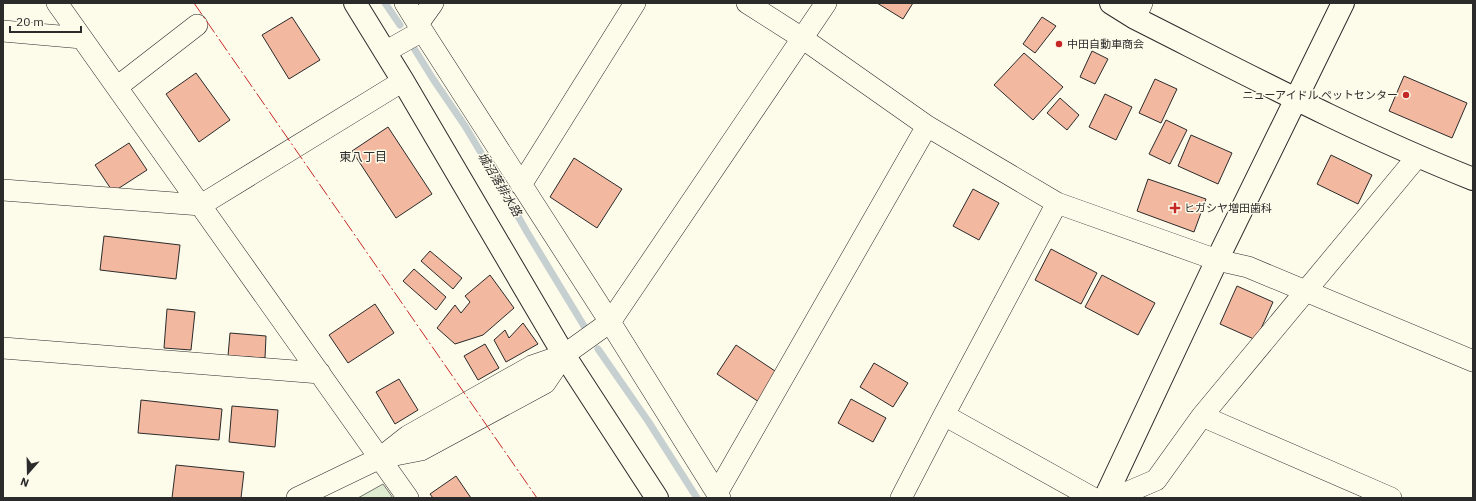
<svg xmlns="http://www.w3.org/2000/svg" width="1476" height="501" font-family="'IBM Plex Sans','Noto Sans JP',sans-serif">
<style>
.green{fill:#deebd1;stroke:#74746e}
.lines{fill:none;stroke-linecap:round;stroke-linejoin:round}
.stream{stroke:#c7d0d0;stroke-width:7}
.building{fill:#f2b8a0;stroke:#2b2b2b}
.street-casing{stroke:#2b2b2b;stroke-width:22}
.secondary-casing{stroke:#2b2b2b;stroke-width:24}
.street{stroke:#fdfbea;stroke-width:21}
.secondary{stroke:#fdfbea;stroke-width:22}
.power{stroke:#c62828;stroke-width:1;stroke-dasharray:14 3 2 3;stroke-linecap:butt}
.poi-dot{fill:#c62828;stroke:#fdfbea;stroke-width:1.5}
.labels{text-anchor:middle;dominant-baseline:central;stroke-width:3;stroke-linejoin:round;paint-order:stroke}
.poi-label{font-size:11px;fill:#2b2b2b;stroke:#fdfbea;text-anchor:start}
.neighbourhood-label{font-size:12px;fill:#2b2b2b;stroke:#fdfbea}
.water-label{font-size:12px;font-style:italic;fill:#2b2b2b;stroke:#fdfbea}
</style>
<rect width="100%" height="100%" fill="#fdfbea"/>
<!-- green -->
<path class="green" d="M383,484L393,498H358Z"/>
<g class="lines">
<!-- stream -->
<path class="stream" d="M385,3L400,25
M412,45L433,79L465,126L502,188L527,232L584,326
M598,349L648,421L697,498"/>
</g>
<!-- building -->
<path class="building" d="M877,3H913L903,19Z
M292,17L320,60L289,79L262,35Z
M1042,17L1056,26L1035,53L1023,44Z
M1092,51L1108,59L1095,84L1080,77Z
M1024,53L1063,87L1033,120L994,85Z
M196,73L230,120L199,142L166,94Z
M1404,76L1467,103L1452,138L1389,111Z
M1155,79L1177,89L1161,123L1139,113Z
M1105,94L1132,107L1116,140L1089,127Z
M1060,98L1079,115L1067,130L1047,113Z
M1166,120L1187,130L1170,164L1149,154Z
M388,127L432,194L396,218L352,151Z
M1191,135L1232,153L1218,184L1178,166Z
M129,143L147,170L113,192L95,165Z
M1331,155L1372,175L1358,204L1317,184Z
M574,158L622,189L597,228L550,197Z
M1148,179L1206,199L1194,232L1137,211Z
M973,189L999,203L979,240L953,226Z
M104,236L180,245L176,279L100,270Z
M1051,249L1097,273L1081,304L1035,280Z
M430,251L462,278L453,289L421,261Z
M414,269L446,297L436,310L403,281Z
M490,275L514,308L483,335L455,344L437,328L455,305L461,313L470,302L465,296Z
M1102,275L1155,303L1138,335L1085,307Z
M1237,286L1273,302L1256,340L1220,324Z
M375,304L394,333L348,363L329,335Z
M167,309L195,312L191,350L164,348Z
M523,323L538,344L506,362L494,340L505,330L509,338Z
M230,333L266,336L265,358L228,356Z
M485,344L499,368L478,380L464,356Z
M736,345L781,375L762,404L717,374Z
M874,363L908,383L893,407L860,387Z
M399,379L418,410L395,424L376,392Z
M851,399L886,418L873,442L838,423Z
M141,400L222,409L219,440L138,433Z
M232,406L278,410L275,447L229,442Z
M176,465L244,472L241,498H172Z
M456,476L471,498H433L430,494Z"/>
<g class="lines">
<defs>
<path id="street" d="M57,3L408,498
M405,3L418,24
M433,3L418,24L610,322L720,498
M747,3L802,38L927,126L1057,203L1217,260L1248,267L1473,361
M1135,18L1142,3
M3,31L82,38
M385,52L422,31
M117,87L197,25
M521,185L635,3
M3,190L201,205L403,81
M3,348L320,373
M564,355L545,383L421,450L380,458L408,436L532,366L564,355L610,322L826,3
M944,415L1093,498
M1202,416L1391,498
M717,493L927,126
M297,498L380,458
M901,498L944,415L1057,203
M1114,498L1156,480L1202,416L1417,157"/>
<path id="secondary" d="M355,3L403,81L564,355L657,498
M1111,3L1135,18C1246,74 1357,133 1473,179
M1105,498L1217,260L1343,3"/>
</defs>
<!-- street casing -->
<use href="#street" class="street-casing"/>
<!-- secondary casing -->
<use href="#secondary" class="secondary-casing"/>
<!-- street -->
<use href="#street" class="street"/>
<!-- secondary -->
<use href="#secondary" class="secondary"/>
<!-- power -->
<path class="power" d="M194,3L537,498"/>
</g>
<!-- markers -->
<g class="poi-dot">
<circle cx="1059" cy="44" r="4"/>
<circle cx="1406" cy="95" r="4"/>
<path d="M1173 202h4v4h4v4h-4v4h-4v-4h-4v-4h4z"/>
</g>
<g class="labels">
<!-- poi labels -->
<g class="poi-label">
<text x="1067" y="44">中田自動車商会</text>
<text x="1398" y="95" text-anchor="end">ニューアイドル ペットセンター</text>
<text x="1184" y="208">ヒガシヤ増田歯科</text>
</g>
<!-- neighbourhood labels -->
<g class="neighbourhood-label">
<text x="363" y="156">東八丁目</text>
</g>
<!-- water labels -->
<g class="water-label">
<text transform="translate(500 184) rotate(59)">城沼落排水路</text>
</g>
</g>
<!-- border -->
<rect width="1476" height="501" fill="none" stroke="#2b2b2b" stroke-width="8"/>
<!-- north arrow -->
<g transform="translate(28 473) rotate(200)" stroke="#fdfbea" stroke-width="3" paint-order="stroke">
<path d="M0-3L7 15L0 10L-7 15Z" fill="#2b2b2b"/>
<text y="-6" font-size="11" font-weight="bold" text-anchor="middle" fill="#2b2b2b">N</text>
</g>
<!-- scale -->
<path d="M10 26v6h71v-6" fill="none" stroke="#2b2b2b" stroke-width="2"/>
<text x="16" y="26" font-size="12" fill="#2b2b2b" stroke="#fdfbea" stroke-width="3" paint-order="stroke">20 m</text>
</svg>
